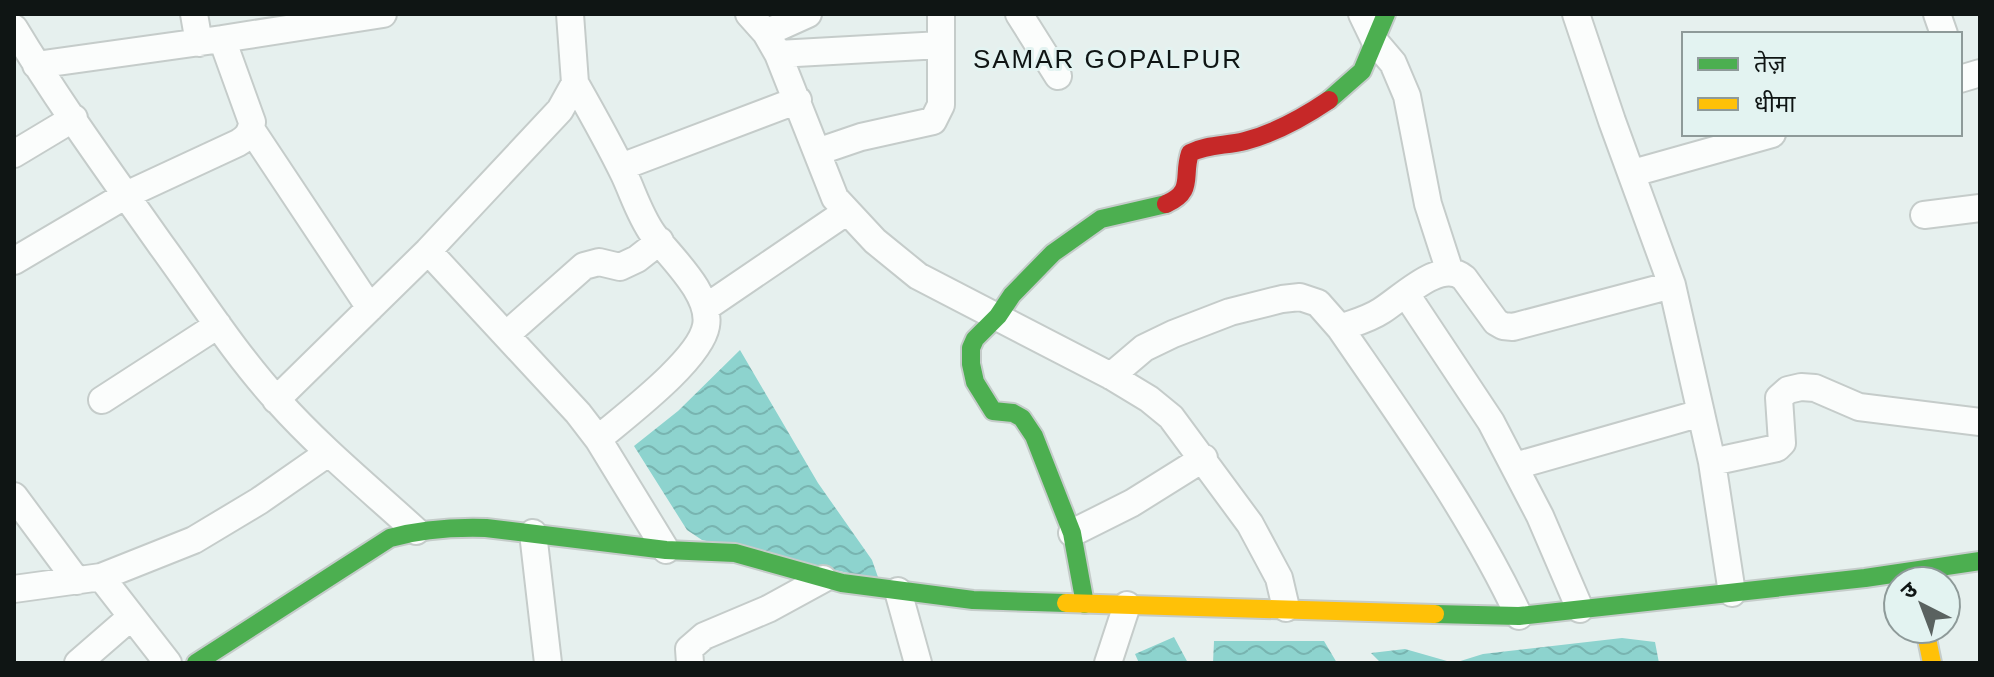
<svg xmlns="http://www.w3.org/2000/svg" width="1994" height="677" font-family="Arial,'Noto Sans Devanagari',sans-serif">
<style>
.water{fill:url(#water-waves)}
.lines{fill:none;stroke-linecap:round;stroke-linejoin:round}
.street-casing{stroke:#c5ccca;stroke-width:30}
.fast-casing{stroke:#c5ccca;stroke-width:22}
.slow-casing{stroke:#c5ccca;stroke-width:22}
.jam-casing{stroke:#c5ccca;stroke-width:22}
.street{stroke:#fbfdfc;stroke-width:26}
.fast{stroke:#4caf50;stroke-width:18}
.slow{stroke:#ffc107;stroke-width:18}
.jam{stroke:#c62828;stroke-width:18}
.labels{text-anchor:middle;dominant-baseline:central;stroke-width:6;stroke-linejoin:round;paint-order:stroke}
.quarter-label{font-size:26px;letter-spacing:2px;fill:#0f1514;stroke:#e3f3f1}
</style>
<defs>
<pattern id="water-waves" width="16" height="10" patternUnits="userSpaceOnUse" patternTransform="scale(2)"><rect width="16" height="10" fill="#8dd3ce"/><path d="M0 5q4-4 8 0t8 0" fill="none" stroke="#78b4b0"/></pattern>
</defs>
<rect width="100%" height="100%" fill="#e6f0ee"/>
<!-- water -->
<path class="water" d="M740,350L818,483L872,560L879,580L702,540L687,530L634,446L678,411Z
M1174,637L1188,663H1139L1135,654Z
M1622,638L1655,642L1659,663H1381L1371,653L1405,649L1454,663L1483,654Z
M1214,641H1324L1337,663H1213Z"/>
<g class="lines">
<defs>
<path id="street" d="M194,14L199,43
M749,14L766,33L778,54L835,198L875,241L918,276L1111,376L1149,399L1171,417L1250,524L1279,578L1286,608
M1019,14L1058,76
M1362,14L1376,43L1393,63L1407,96L1428,204L1450,272
M1576,14L1612,121L1672,285L1712,462L1732,593
M1937,14L1944,34
M14,28C59,103 111,174 161,245C199,297 235,354 278,401C320,448 369,488 416,531
M766,33L808,14
M222,39L383,14
M778,54L941,45
M1960,79L1980,73
M575,83C592,113 609,143 624,174C633,193 640,216 653,234C670,257 712,294 706,326C700,360 625,416 598,439
M251,129L370,308
M817,152L861,137L933,121L941,105V14
M14,154L74,118
M621,167L798,100
M1633,173L1772,134
M1924,215L1980,208
M428,251L578,413L598,439L666,550
M14,261L126,195L238,143C247,138 251,133 252,122L222,39L36,65
M1406,294L1491,422L1540,516L1580,609
M705,308L846,212
M1340,328C1354,323 1369,319 1381,311C1402,298 1441,258 1464,278L1496,322L1503,326L1513,327L1672,285
M506,335L584,266L599,262L620,267L637,259L660,241
M1111,376L1144,348L1173,334L1230,312L1282,299L1300,297L1318,303L1340,328C1404,421 1471,514 1519,616
M102,400L218,325
M276,400L428,251L560,110L575,83L570,14
M1712,462L1777,448L1782,443L1779,398L1788,390L1801,387L1815,388L1859,407L1980,422
M1515,466L1701,413
M14,496L77,581
M533,533L548,663
M1072,533L1132,503L1204,458
M101,577L168,663
M14,589L101,577L194,540L259,501L328,453
M898,591L918,663
M78,663L131,617
M690,663L689,649L704,636L768,609L823,579
M1108,663L1127,605"/>
<path id="fast" d="M1329,100L1362,71L1386,14
M1085,604L1072,533L1034,436L1022,418L1013,413L993,411L975,382L971,364V348L975,339L998,316L1012,295L1053,253L1101,219L1166,204
M1435,614L1519,616L1865,578L1980,561
M196,663L390,538C422,529 453,527 486,528L666,550L735,553L842,583L973,600L1066,603"/>
<path id="slow" d="M1066,603L1435,614
M1925,629L1932,663"/>
<path id="jam" d="M1166,204C1195,191 1182,177 1190,153C1208,144 1226,146 1245,141C1275,133 1304,117 1329,100"/>
</defs>
<!-- street casing -->
<use href="#street" class="street-casing"/>
<!-- fast casing -->
<use href="#fast" class="fast-casing"/>
<!-- slow casing -->
<use href="#slow" class="slow-casing"/>
<!-- jam casing -->
<use href="#jam" class="jam-casing"/>
<!-- street -->
<use href="#street" class="street"/>
<!-- fast -->
<use href="#fast" class="fast"/>
<!-- slow -->
<use href="#slow" class="slow"/>
<!-- jam -->
<use href="#jam" class="jam"/>
</g>
<g class="labels">
<!-- quarter labels -->
<g class="quarter-label">
<text x="1108" y="59">SAMAR GOPALPUR</text>
</g>
</g>
<!-- border -->
<rect width="1994" height="677" fill="none" stroke="#0f1514" stroke-width="32"/>
<!-- legend -->
<rect x="1682" y="32" width="280" height="104" fill="#e3f3f1" stroke="#8e9a99" stroke-width="2"/>
<rect x="1698" y="58" width="40" height="12" fill="#4caf50" stroke="#8e9a99" stroke-width="2"/>
<text x="1754" y="72" font-size="24" fill="#0f1514">तेज़</text>
<rect x="1698" y="98" width="40" height="12" fill="#ffc107" stroke="#8e9a99" stroke-width="2"/>
<text x="1754" y="112" font-size="24" fill="#0f1514">धीमा</text>
<!-- north arrow -->
<g transform="translate(1922 605) rotate(318)"><circle r="38" fill="#e3f3f1" stroke="#8e9a99" stroke-width="2"/>
<path d="M0-6L14 30L0 20L-14 30Z" fill="#5a6260"/>
<text y="-12" font-size="22" font-weight="bold" text-anchor="middle" fill="#0f1514">उ</text>
</g>
</svg>
